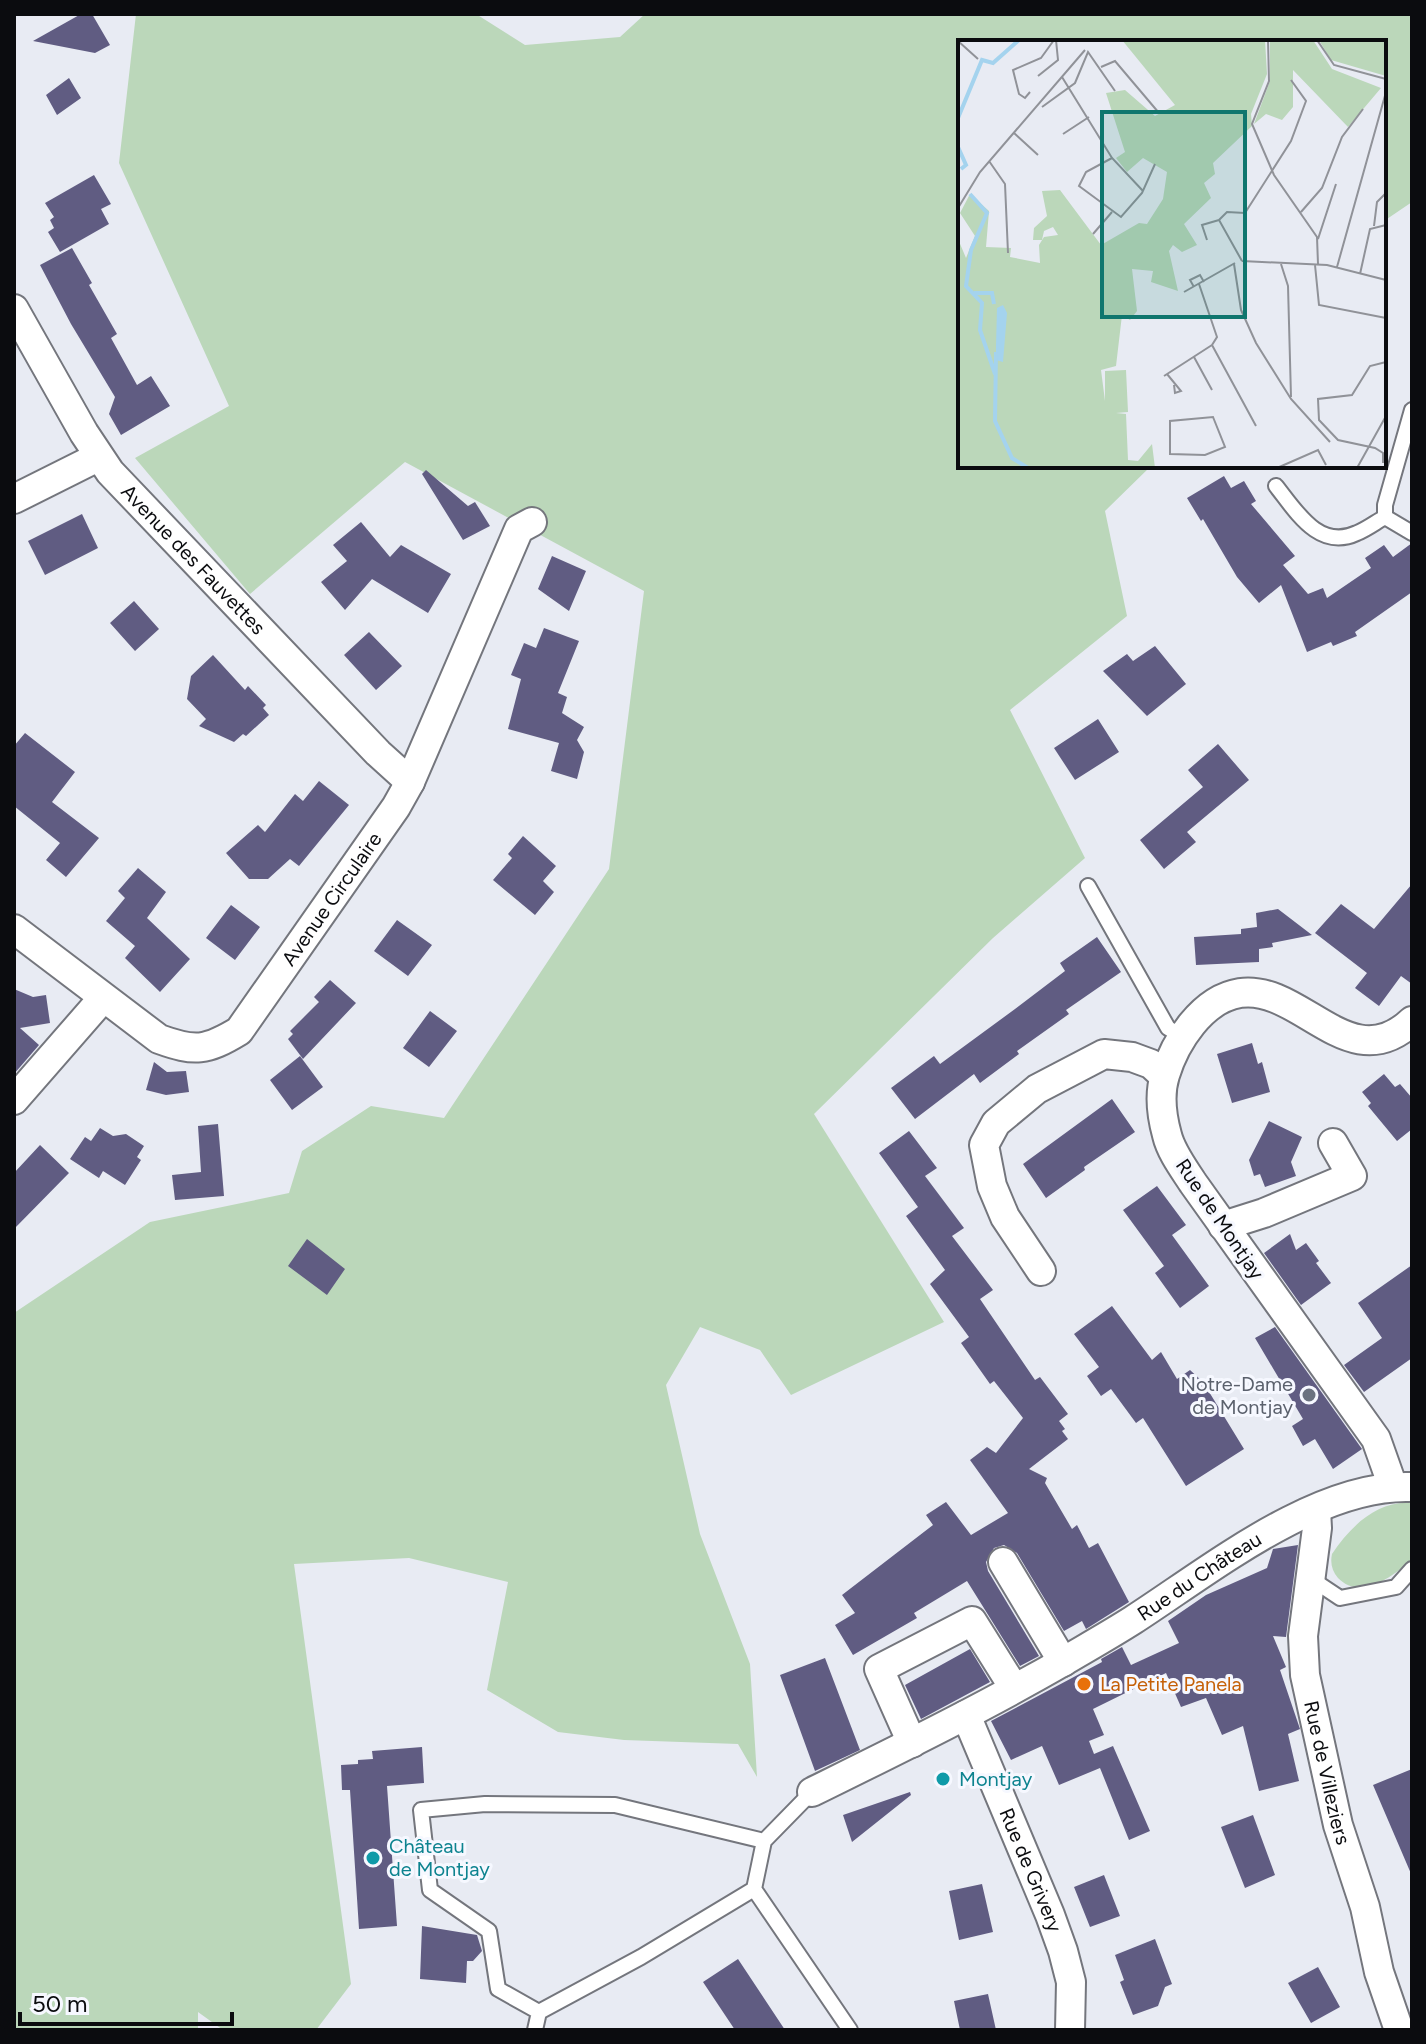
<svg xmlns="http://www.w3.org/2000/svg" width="1426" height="2044" font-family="Figtree,sans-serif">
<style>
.green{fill:#bbd7ba}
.building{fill:#605c82}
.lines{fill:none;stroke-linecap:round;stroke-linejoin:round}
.lane-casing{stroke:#74767d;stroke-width:18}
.street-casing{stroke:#74767d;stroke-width:32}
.lane{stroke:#fff;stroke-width:14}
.street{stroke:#fff;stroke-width:28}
.worship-dot{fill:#6b7280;stroke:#f6f8ff;stroke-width:3}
.food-dot{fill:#e8710a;stroke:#f6f8ff;stroke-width:3}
.culture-dot{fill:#0f9aa8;stroke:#f6f8ff;stroke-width:3}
.labels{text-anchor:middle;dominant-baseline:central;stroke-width:6;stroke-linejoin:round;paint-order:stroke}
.street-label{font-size:20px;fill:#0b0c0f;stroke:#f6f8ff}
.worship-label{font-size:20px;fill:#5b616d;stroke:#f6f8ff;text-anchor:end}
.food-label{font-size:20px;fill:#c56008;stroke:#f6f8ff;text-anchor:start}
.culture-label{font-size:20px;fill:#0d838f;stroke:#f6f8ff;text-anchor:start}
.inset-river{fill:none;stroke:#a4d3ee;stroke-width:4}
.inset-road{fill:none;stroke:#909298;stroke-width:2}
.view{fill:#0f766e;fill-opacity:0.15;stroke:#0f766e;stroke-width:4}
.inset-edge{fill:none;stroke:#0b0c0f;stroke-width:4}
</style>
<rect width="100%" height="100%" fill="#e8ebf3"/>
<!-- green -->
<path class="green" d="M136,14H476L525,45L620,37L645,14H1412V202L1384,221V42H960V466H1151L1105,511L1127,616L1010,710L1085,858L993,938L814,1114L944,1322L791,1395L760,1350L700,1327L666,1385L700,1534L750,1664L757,1777L738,1744L624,1740L558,1732L487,1690L508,1582L409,1558L294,1564L351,1984L316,2030H223L198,2012V2030H14V1313L150,1222L289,1193L302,1151L371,1106L444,1118L609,869L644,591L405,462L250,594L135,458L229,406L119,163Z
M1412,1503V1559C1395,1575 1361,1602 1338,1578C1332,1571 1330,1563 1332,1554C1350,1527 1377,1500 1412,1503Z"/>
<!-- building -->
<path class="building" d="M81,14H92L110,45L95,53L33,41Z
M69,78L81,98L57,115L46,95Z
M94,175L111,204L101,209L109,224L60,252L48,232L54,228L50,220L54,217L45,203Z
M72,248L92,283L89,285L117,334L111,338L137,385L151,376L170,406L121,435L109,414L115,397L71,324L40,265Z
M426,470L468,506L475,502L490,526L463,540L422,474Z
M1224,476L1231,488L1244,481L1256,501L1251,504L1295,556L1283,565L1308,594L1323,588L1327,598L1371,568L1365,558L1384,545L1393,557L1412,543V592L1355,632L1357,636L1333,646L1331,642L1307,652L1281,585L1259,603L1237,577L1203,519L1201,521L1187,498Z
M82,514L98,548L45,575L28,541Z
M361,522L390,557L401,545L451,574L428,613L372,579L345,610L321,582L347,561L333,545Z
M552,556L586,571L569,611L538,589Z
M134,601L159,629L135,651L110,623Z
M544,628L579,641L558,693L567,697L562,713L584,727L577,740L584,752L577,779L551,771L559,743L508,729L521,679L511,675L524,643L536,648Z
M369,632L402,666L376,690L344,655Z
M1155,646L1186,684L1147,716L1103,671L1127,654L1133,661Z
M213,655L245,690L248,686L266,705L263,708L269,715L246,736L243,734L234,742L199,726L206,719L187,699L191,676Z
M1098,719L1119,752L1075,780L1054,748Z
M25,733L75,772L52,802L99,838L66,877L46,860L60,843L14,806V746Z
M1218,744L1249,780L1187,832L1196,842L1164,869L1140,840L1203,787L1188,770Z
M319,781L349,805L299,866L290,859L268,879H249L226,853L258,825L265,832L295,794L303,801Z
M523,836L556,866L543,881L554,892L535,915L493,880L512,858L508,854Z
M138,868L166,892L147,918L190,959L160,992L125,958L135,946L106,921L125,898L118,891Z
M1412,884V984L1401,976L1379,1006L1355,988L1367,973L1315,933L1341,904L1374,929Z
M231,905L260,927L235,960L206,938Z
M1278,909L1312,935L1272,943L1273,947L1259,949V962L1196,965L1194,937L1241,934V929L1257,927L1256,913Z
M397,920L432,945L408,976L374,951Z
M1097,937L1121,972L1066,1010L1069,1014L1017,1051L1019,1054L980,1083L974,1074L915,1119L891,1088L934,1056L940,1064L1015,1009L1065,971L1060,963Z
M330,980L356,1003L303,1059L288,1039L293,1034L290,1031L319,1002L314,997Z
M14,989L33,997L46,995L50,1023L20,1028L39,1045L14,1074Z
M430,1011L457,1031L429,1067L403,1048Z
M1252,1043L1258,1064L1262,1062L1270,1092L1232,1103L1217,1054Z
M300,1056L323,1087L292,1110L270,1080Z
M154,1062L167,1072L186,1071L189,1092L166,1095L146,1090Z
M1384,1074L1395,1087L1400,1084L1412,1098V1129L1397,1141L1368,1106L1371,1103L1362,1092Z
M1112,1099L1135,1132L1084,1167L1085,1170L1046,1198L1023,1164Z
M1269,1121L1302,1137L1291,1162L1296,1176L1265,1187L1260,1174L1254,1176L1249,1160Z
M218,1124L224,1196L175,1200L172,1175L201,1172L198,1126Z
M100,1128L113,1136L126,1134L144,1146L137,1157L141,1160L125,1185L103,1171L99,1178L70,1159L85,1137L91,1141Z
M909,1131L937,1168L925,1176L964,1228L952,1236L993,1290L980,1299L1035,1380L1040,1377L1068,1414L1059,1421L1065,1429L1062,1431L1068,1439L1029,1469L1047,1478L1045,1483L1072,1529L1077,1525L1089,1548L1098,1543L1129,1602L1086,1629L1082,1621L1064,1631L1017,1553L1004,1545L994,1548L986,1562L988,1571L1039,1656L1020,1666L967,1581L914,1613L917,1618L853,1655L835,1625L855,1613L842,1595L933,1525L926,1515L946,1502L971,1535L1008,1513L970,1460L987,1447L996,1453L1023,1418L994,1381L990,1384L961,1343L969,1337L930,1284L945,1270L906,1216L918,1207L879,1153Z
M40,1145L69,1173L14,1229V1173Z
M1157,1186L1186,1225L1172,1235L1209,1286L1180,1308L1155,1273L1164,1266L1123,1210Z
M1290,1234L1296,1250L1306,1243L1319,1261L1316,1263L1331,1283L1301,1305L1264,1253Z
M307,1239L345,1269L327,1295L288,1266Z
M1412,1265V1358L1364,1392L1344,1365L1382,1338L1358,1303Z
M1112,1306L1152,1360L1161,1352L1177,1379L1190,1370L1203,1382L1244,1449L1186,1486L1143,1418L1136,1423L1111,1389L1101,1396L1087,1376L1099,1367L1074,1334Z
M1275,1327L1362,1449L1333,1469L1315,1439L1303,1446L1292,1426L1303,1419L1255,1338Z
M1298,1545L1286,1637L1273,1636L1286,1667L1280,1670L1300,1729L1288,1734L1299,1781L1259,1791L1243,1726L1222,1735L1206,1698L1181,1707L1166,1673L1093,1709L1104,1735L1089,1741L1094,1754L1113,1746L1150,1831L1129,1840L1100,1768L1059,1785L1042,1746L1011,1760L991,1721L1102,1662L1101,1659L1122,1647L1131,1665L1179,1643L1168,1621L1206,1595L1267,1568L1273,1549Z
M970,1649L990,1682L921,1719L905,1685Z
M825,1658L860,1750L815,1771L780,1675Z
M422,1747L424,1783L387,1786L397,1926L359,1929L350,1790H342L341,1765L358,1764V1760L373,1759L372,1751Z
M1412,1769V1876L1373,1785Z
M910,1792L911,1795L852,1842L843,1815Z
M1253,1815L1275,1875L1245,1888L1221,1827Z
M1104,1875L1120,1916L1090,1927L1074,1887Z
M982,1884L993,1932L959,1940L949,1891Z
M422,1926L477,1935L482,1951L473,1961H467L466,1983L420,1979Z
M1155,1939L1172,1984L1165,1987L1158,2006L1133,2015L1120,1982L1124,1980L1115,1955Z
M738,1959L785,2030H735L703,1982Z
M1318,1967L1340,2007L1311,2023L1288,1983Z
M988,1994L996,2030H960L954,2001Z"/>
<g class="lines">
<defs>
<path id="lane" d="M1412,410L1385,505V517L1412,533
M1276,486C1296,511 1319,551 1357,533C1367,529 1376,522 1385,517
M1088,886L1168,1028L1183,1037
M1310,1578L1340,1598L1396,1587L1412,1569
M754,1889L850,2030
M539,2012L498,1989L489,1931L430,1890L421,1810L485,1804L615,1805L764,1841
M535,2030L539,2012L641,1957L754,1889L764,1841L812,1792"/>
<g id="street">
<path id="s1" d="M14,309L84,433L110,472L378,753L410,782"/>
<path d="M14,499L98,457"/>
<path id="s2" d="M14,929L159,1039C195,1052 206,1051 239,1031L396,807L410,782L519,529L532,522"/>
<path d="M14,1100L103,998"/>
<path d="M1223,1226L1264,1213L1352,1176L1333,1143"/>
<path d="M1041,1271L1005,1217L992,1186L984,1145L996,1123L1037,1089L1104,1054L1132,1057L1151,1064L1164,1076"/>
<path d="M1393,1487L1376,1439L1193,1183C1184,1169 1171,1152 1167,1135C1162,1117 1159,1094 1165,1075C1175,1042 1202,999 1240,993C1301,984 1350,1080 1412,1021"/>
<path id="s3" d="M1316,1510L1317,1528L1303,1636L1305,1675L1338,1825L1365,1907L1379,1972L1399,2030"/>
<path d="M1003,1562L1063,1662"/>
<path id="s4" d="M966,1715L1050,1915L1063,1951L1071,1982L1070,2030"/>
<path d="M912,1743L879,1669L972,1621L1014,1688"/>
<path id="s5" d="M812,1792C897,1750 983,1708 1066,1660C1088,1647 1111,1634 1133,1620C1209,1571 1315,1485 1409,1487"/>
</g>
</defs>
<!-- lane casing -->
<use href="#lane" class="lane-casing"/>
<!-- street casing -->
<use href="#street" class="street-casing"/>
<!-- lane -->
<use href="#lane" class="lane"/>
<!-- street -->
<use href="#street" class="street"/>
</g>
<!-- markers -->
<circle class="worship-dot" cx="1309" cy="1395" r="8"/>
<circle class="food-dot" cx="1084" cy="1684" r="8"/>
<g class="culture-dot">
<circle cx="943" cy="1779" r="8"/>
<circle cx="373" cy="1858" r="8"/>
</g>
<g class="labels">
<!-- street labels -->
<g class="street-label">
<text stroke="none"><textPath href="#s1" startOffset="310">Avenue des Fauvettes</textPath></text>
<text stroke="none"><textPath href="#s2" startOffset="428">Avenue Circulaire</textPath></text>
<text transform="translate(1220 1219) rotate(56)">Rue de Montjay</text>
<text stroke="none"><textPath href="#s5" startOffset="444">Rue du Château</textPath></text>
<text stroke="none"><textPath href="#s3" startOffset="266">Rue de Villeziers</textPath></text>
<text stroke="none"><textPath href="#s4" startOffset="168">Rue de Grivery</textPath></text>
</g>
<!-- worship labels -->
<g class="worship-label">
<text x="1293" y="1384">Notre-Dame<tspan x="1293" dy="23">de Montjay</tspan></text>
</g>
<!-- food labels -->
<g class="food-label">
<text x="1100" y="1684">La Petite Panela</text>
</g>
<!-- culture labels -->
<g class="culture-label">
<text x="959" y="1779">Montjay</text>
<text x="389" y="1846">Château<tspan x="389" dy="23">de Montjay</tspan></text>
</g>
</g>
<!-- overview -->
<g transform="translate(958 40)">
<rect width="428" height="428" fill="#e8ebf3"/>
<path d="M164,0H307L309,34L293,74L294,86L255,123L257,134L246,143L253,158L226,184L239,205L224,212L215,205L211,211L220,251L193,242L195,231L174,229L179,271L172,280L164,275L158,326L143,330L147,361V331L168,330L170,372L158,373L168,374L170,420L180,421L194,404L197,428H0V199L8,218L17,196L2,173L12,154L31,171L28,207L53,208L52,217L82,223L81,205L86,197L100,195L95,187L86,191L84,200H75L76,188L89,176L84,151L102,150L143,205L181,183L189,184L205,159L209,132L185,118L169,132L158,118L167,112L148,53L167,50L197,76L217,65ZM312,0H355L374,29L423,48L390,87L335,30V67L324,80L308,74L296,84L312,41ZM361,0H428V36L373,20Z" fill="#bbd7ba"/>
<path d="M45,265L49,273L45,322L38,320V306L39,268Z" fill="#a4d3ee"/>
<path class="inset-river" d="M0,78L24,20L35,23L61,0M0,107L8,125L3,129M12,154L29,173L13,210L8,246L24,263L22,290L37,334M16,253H34L36,264M38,312L37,381L54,418L70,428"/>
<path class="inset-road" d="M310,0L311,41L294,84L316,135L359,197L360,224M359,0L376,25L428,39M0,1L20,19M143,27L157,21L201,73M80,36L100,20L98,0M104,37L154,118L185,151M72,52L67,58L61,54L55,30L83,18L96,0M84,67L117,43L130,12L157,51M56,93L80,115M105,94L131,77M154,118L128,132L121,146L163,177L184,153L197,124M31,121L47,144L50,213M0,168L22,132L127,10M343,172L364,148L384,97L405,69M416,186L419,162L428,153M135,194L154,172M360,199L378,144M249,200L244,185L261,180M284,221L261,180L269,172L287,173L333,101L348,61L333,40M284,221L369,225L428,240M276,224L283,270L298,303L333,359L372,402M323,224L330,246L333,357M357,225L361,265L428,278M379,227L428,52M402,234L412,189L428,185M241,244L259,297L254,305L298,386M236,247L232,240L242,235L246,242M226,252L277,223M236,317L254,350M209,334L223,351L217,353L216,345M206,336L254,305M255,377L267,407L247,415L212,414V381ZM425,423V413L417,408L380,400L361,380L360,359L394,355L412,326L428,322M319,428L360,410L368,425M399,428L428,376"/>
<path class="view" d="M144,72H287V277H144Z"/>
<rect width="428" height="428" class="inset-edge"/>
</g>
<!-- border -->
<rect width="1426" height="2044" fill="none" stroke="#0b0c0f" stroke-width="32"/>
<!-- scale -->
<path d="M20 2012v12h212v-12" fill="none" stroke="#0b0c0f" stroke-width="4"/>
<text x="32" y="2012" font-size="24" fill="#0b0c0f" stroke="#f6f8ff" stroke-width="6" paint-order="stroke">50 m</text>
</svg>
